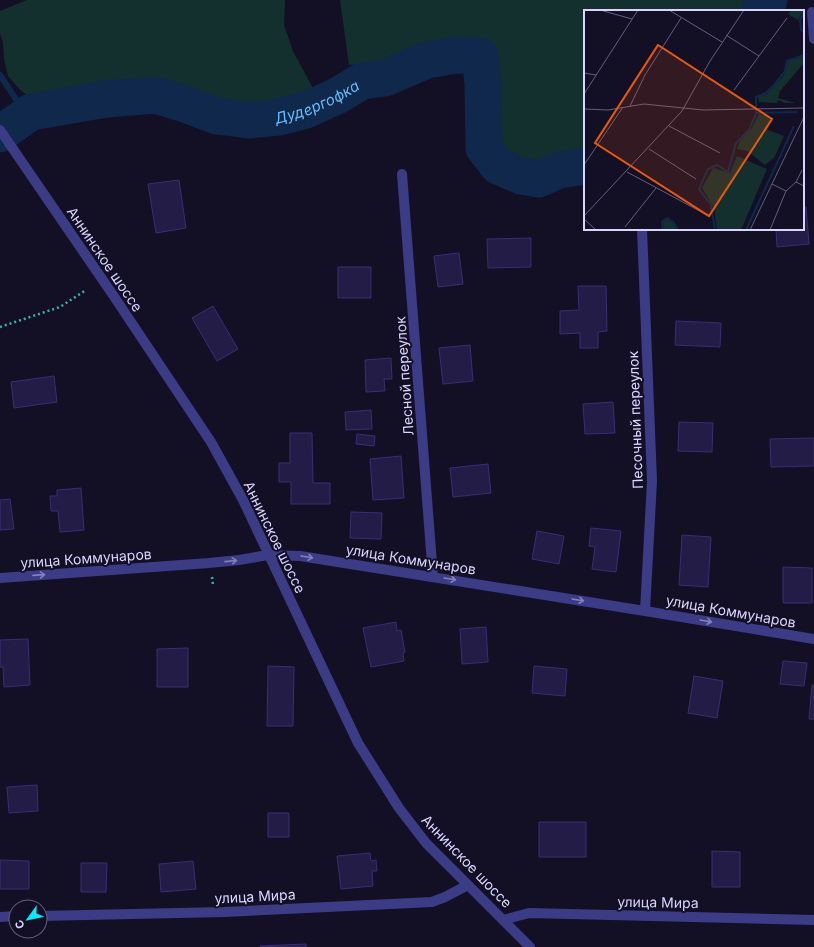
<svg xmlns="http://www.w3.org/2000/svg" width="814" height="947" font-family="Inter,sans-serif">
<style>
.green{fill:#13302e}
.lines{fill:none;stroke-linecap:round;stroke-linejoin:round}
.stream{stroke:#0f284b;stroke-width:6}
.river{stroke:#0f284b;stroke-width:37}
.building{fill:#231c47;stroke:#392e73}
.path{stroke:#31b7ab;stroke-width:2.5;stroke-dasharray:2 3;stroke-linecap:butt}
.minor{stroke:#3c3b85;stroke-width:10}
.tertiary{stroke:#3c3b85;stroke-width:10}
.oneway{stroke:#8380bb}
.labels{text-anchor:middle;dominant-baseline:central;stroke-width:4;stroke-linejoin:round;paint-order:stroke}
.street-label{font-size:14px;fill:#d9d5fe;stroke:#131026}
.water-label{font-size:15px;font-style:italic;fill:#65bcfd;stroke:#131026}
.inset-river{fill:none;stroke:#0f284b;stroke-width:2}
.inset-road{fill:none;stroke:#625f7c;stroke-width:1}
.view{fill:#e8590c;fill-opacity:0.15;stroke:#e8590c;stroke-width:2}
.inset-edge{fill:none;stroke:#d9d5fe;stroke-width:2}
</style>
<rect width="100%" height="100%" fill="#131026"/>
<!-- green -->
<path class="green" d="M27,0H285L284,25L293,51L314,90L274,105L251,106L214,99L169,87L130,80L94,85L34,99L21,91L8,76L4,59L3,42L0,34V11Z
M340,0H748L739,11H585V158L541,166L513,162L497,141L494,64L478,40L433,47L392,62L349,65Z"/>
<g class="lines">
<!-- stream -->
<path class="stream" d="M0,75L27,116"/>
<!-- river -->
<g class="river">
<path d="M759,11L769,0"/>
<path id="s1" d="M0,134L31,112L106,99L155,95L185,104L217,116L249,120L279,117L306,110L337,96L362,81L385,78L427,60L455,55L480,56L483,83L484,148L498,166L521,176L539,179L559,170L585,166"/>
</g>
</g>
<!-- building -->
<path class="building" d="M179,180L186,228L156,233L148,184Z
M803,207H806L809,244L777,247L776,229H803Z
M531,238V267L488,268L487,239Z
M459,253L463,284L438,287L434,256Z
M338,267H371V298H338Z
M578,286H606L607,331L598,332V348H580V333L560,334V311L579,310Z
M213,306L238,349L217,361L192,318Z
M676,321L721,323L720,347L675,345Z
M470,345L473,381L443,384L439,348Z
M391,358L392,379H384L385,391L366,392L365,360Z
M54,376L57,402L14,408L11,382Z
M613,402L615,433L585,434L583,404Z
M371,410L372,429L346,430L345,412Z
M679,422L713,423L712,452L678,451Z
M290,433H312L313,483H330V504H291V482H279V463H290Z
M357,434L375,436L374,446L356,444Z
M814,438V466L771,467L770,439Z
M401,456L404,498L373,500L370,459Z
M488,464L491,493L453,497L450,468Z
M81,488L84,530L60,532L58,511H51L50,496H57V490Z
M10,499L14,529L0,530V500Z
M351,512L382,513L381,539L350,538Z
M591,528L621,531L616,572L592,569L595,547L589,546Z
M537,531L564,536L559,564L532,559Z
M682,535L711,537L708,587L679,585Z
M783,567L812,568V603H783Z
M396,622L397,631L401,630L405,652L403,653L404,661L371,667L363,628Z
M486,627L488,662L462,664L460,629Z
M28,639L30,685L4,687L3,667H0V640Z
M188,648V687H157V649Z
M783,661L807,663L804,686L780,684Z
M268,666L294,667L293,726H267Z
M534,666L567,669L565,696L532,693Z
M694,676L723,681L717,718L688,713Z
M812,685H814V719H809Z
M37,785L38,811L9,813L7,787Z
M268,813H289V837H268Z
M539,822H586V857H539Z
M712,851L740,852V887H712Z
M370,853L371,861L376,860L377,871H372L373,886L341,889L337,856Z
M0,860L29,861V889H0Z
M193,861L196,889L161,892L159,864Z
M81,863H107L106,892H81Z
M306,944V947H261L260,946Z"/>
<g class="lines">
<!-- path -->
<path class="path" d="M0,327L60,307L86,290
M212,577L213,585"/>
<!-- minor -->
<path class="minor" d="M812,12L814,39
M402,174L433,577
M642,229L652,481L645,611
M268,555L300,556L645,611L814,639
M40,916L224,912L432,902L445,897L468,885
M0,917L16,916
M503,920L529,913L814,920"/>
<!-- tertiary -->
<path class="tertiary" d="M0,130L113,295L211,442L243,500L358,743L399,808L426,843L530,947
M0,578L209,563L239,560L268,555"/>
</g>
<!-- one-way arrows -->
<defs><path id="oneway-shaft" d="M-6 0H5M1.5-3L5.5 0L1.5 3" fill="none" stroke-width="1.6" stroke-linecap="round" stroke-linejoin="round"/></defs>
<g class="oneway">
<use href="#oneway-shaft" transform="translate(307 557) rotate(9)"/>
<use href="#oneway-shaft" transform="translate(231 561) rotate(-6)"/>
<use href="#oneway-shaft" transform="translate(39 575) rotate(-4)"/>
<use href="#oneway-shaft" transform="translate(450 579) rotate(9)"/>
<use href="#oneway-shaft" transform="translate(578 600) rotate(9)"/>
<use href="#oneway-shaft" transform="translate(706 621) rotate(10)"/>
</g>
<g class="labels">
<!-- street labels -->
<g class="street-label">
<text transform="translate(105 259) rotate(56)">Аннинское шоссе</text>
<text transform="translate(404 376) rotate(-94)">Лесной переулок</text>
<text transform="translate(635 420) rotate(-92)">Песочный переулок</text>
<text transform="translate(275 537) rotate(64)">Аннинское шоссе</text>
<text transform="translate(86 558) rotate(-4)">улица Коммунаров</text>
<text transform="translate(411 559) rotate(9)">улица Коммунаров</text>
<text transform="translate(731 611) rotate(10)">улица Коммунаров</text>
<text transform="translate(467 861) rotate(46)">Аннинское шоссе</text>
<text transform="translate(255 896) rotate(-3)">улица Мира</text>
<text transform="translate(658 902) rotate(1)">улица Мира</text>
</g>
<!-- water labels -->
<g class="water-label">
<text stroke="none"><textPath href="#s1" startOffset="332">Дудергофка</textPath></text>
</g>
</g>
<!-- overview -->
<g transform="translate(584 10)">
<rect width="220" height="220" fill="#131026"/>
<path d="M208,0H220L214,10L204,4ZM220,46V53L196,81L194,88L212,93H201L194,90L193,93L175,92L174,87L183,84L200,65L204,51ZM175,104L187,107L184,120L200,126L190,148L181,155L163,141L153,139L156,131L168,118ZM153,146L183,159L157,220H133L130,198L118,178L129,158L146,163ZM83,209L87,211L93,220H80L79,212Z" fill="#13302e"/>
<path class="inset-river" d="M220,3L216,9L217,20L220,22M172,103L213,102M79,220L78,212L83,208L89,212L94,220M131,220L127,195L115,179L124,159L133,155L144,162L152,133L165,120L172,104V87L182,83L190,75L201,61L203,51L220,45M162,220L210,116"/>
<path class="inset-road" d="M16,0L48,9M85,0L138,32M142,25L175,46M0,63L12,65M150,80L203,8M0,84L54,0M46,96L61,65L97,8M0,99L24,100L60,94L119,100L220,98M85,116L136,143M65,139L112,169M0,155L39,97M43,162L123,205M212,172L218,160M188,174L202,181M0,206L98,101L126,51L160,0M0,209L12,220M41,217L72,178M166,220L220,107M186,220L202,181L212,172L220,176"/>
<path class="view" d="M74,35L188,109L125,206L11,133Z"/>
<rect width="220" height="220" class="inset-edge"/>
</g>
<!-- north arrow -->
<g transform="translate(28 919) rotate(237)"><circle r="19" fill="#131026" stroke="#625f7c"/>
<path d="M0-3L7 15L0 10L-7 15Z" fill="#04ebfc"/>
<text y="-6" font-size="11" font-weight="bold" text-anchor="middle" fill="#d9d5fe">С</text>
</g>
</svg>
